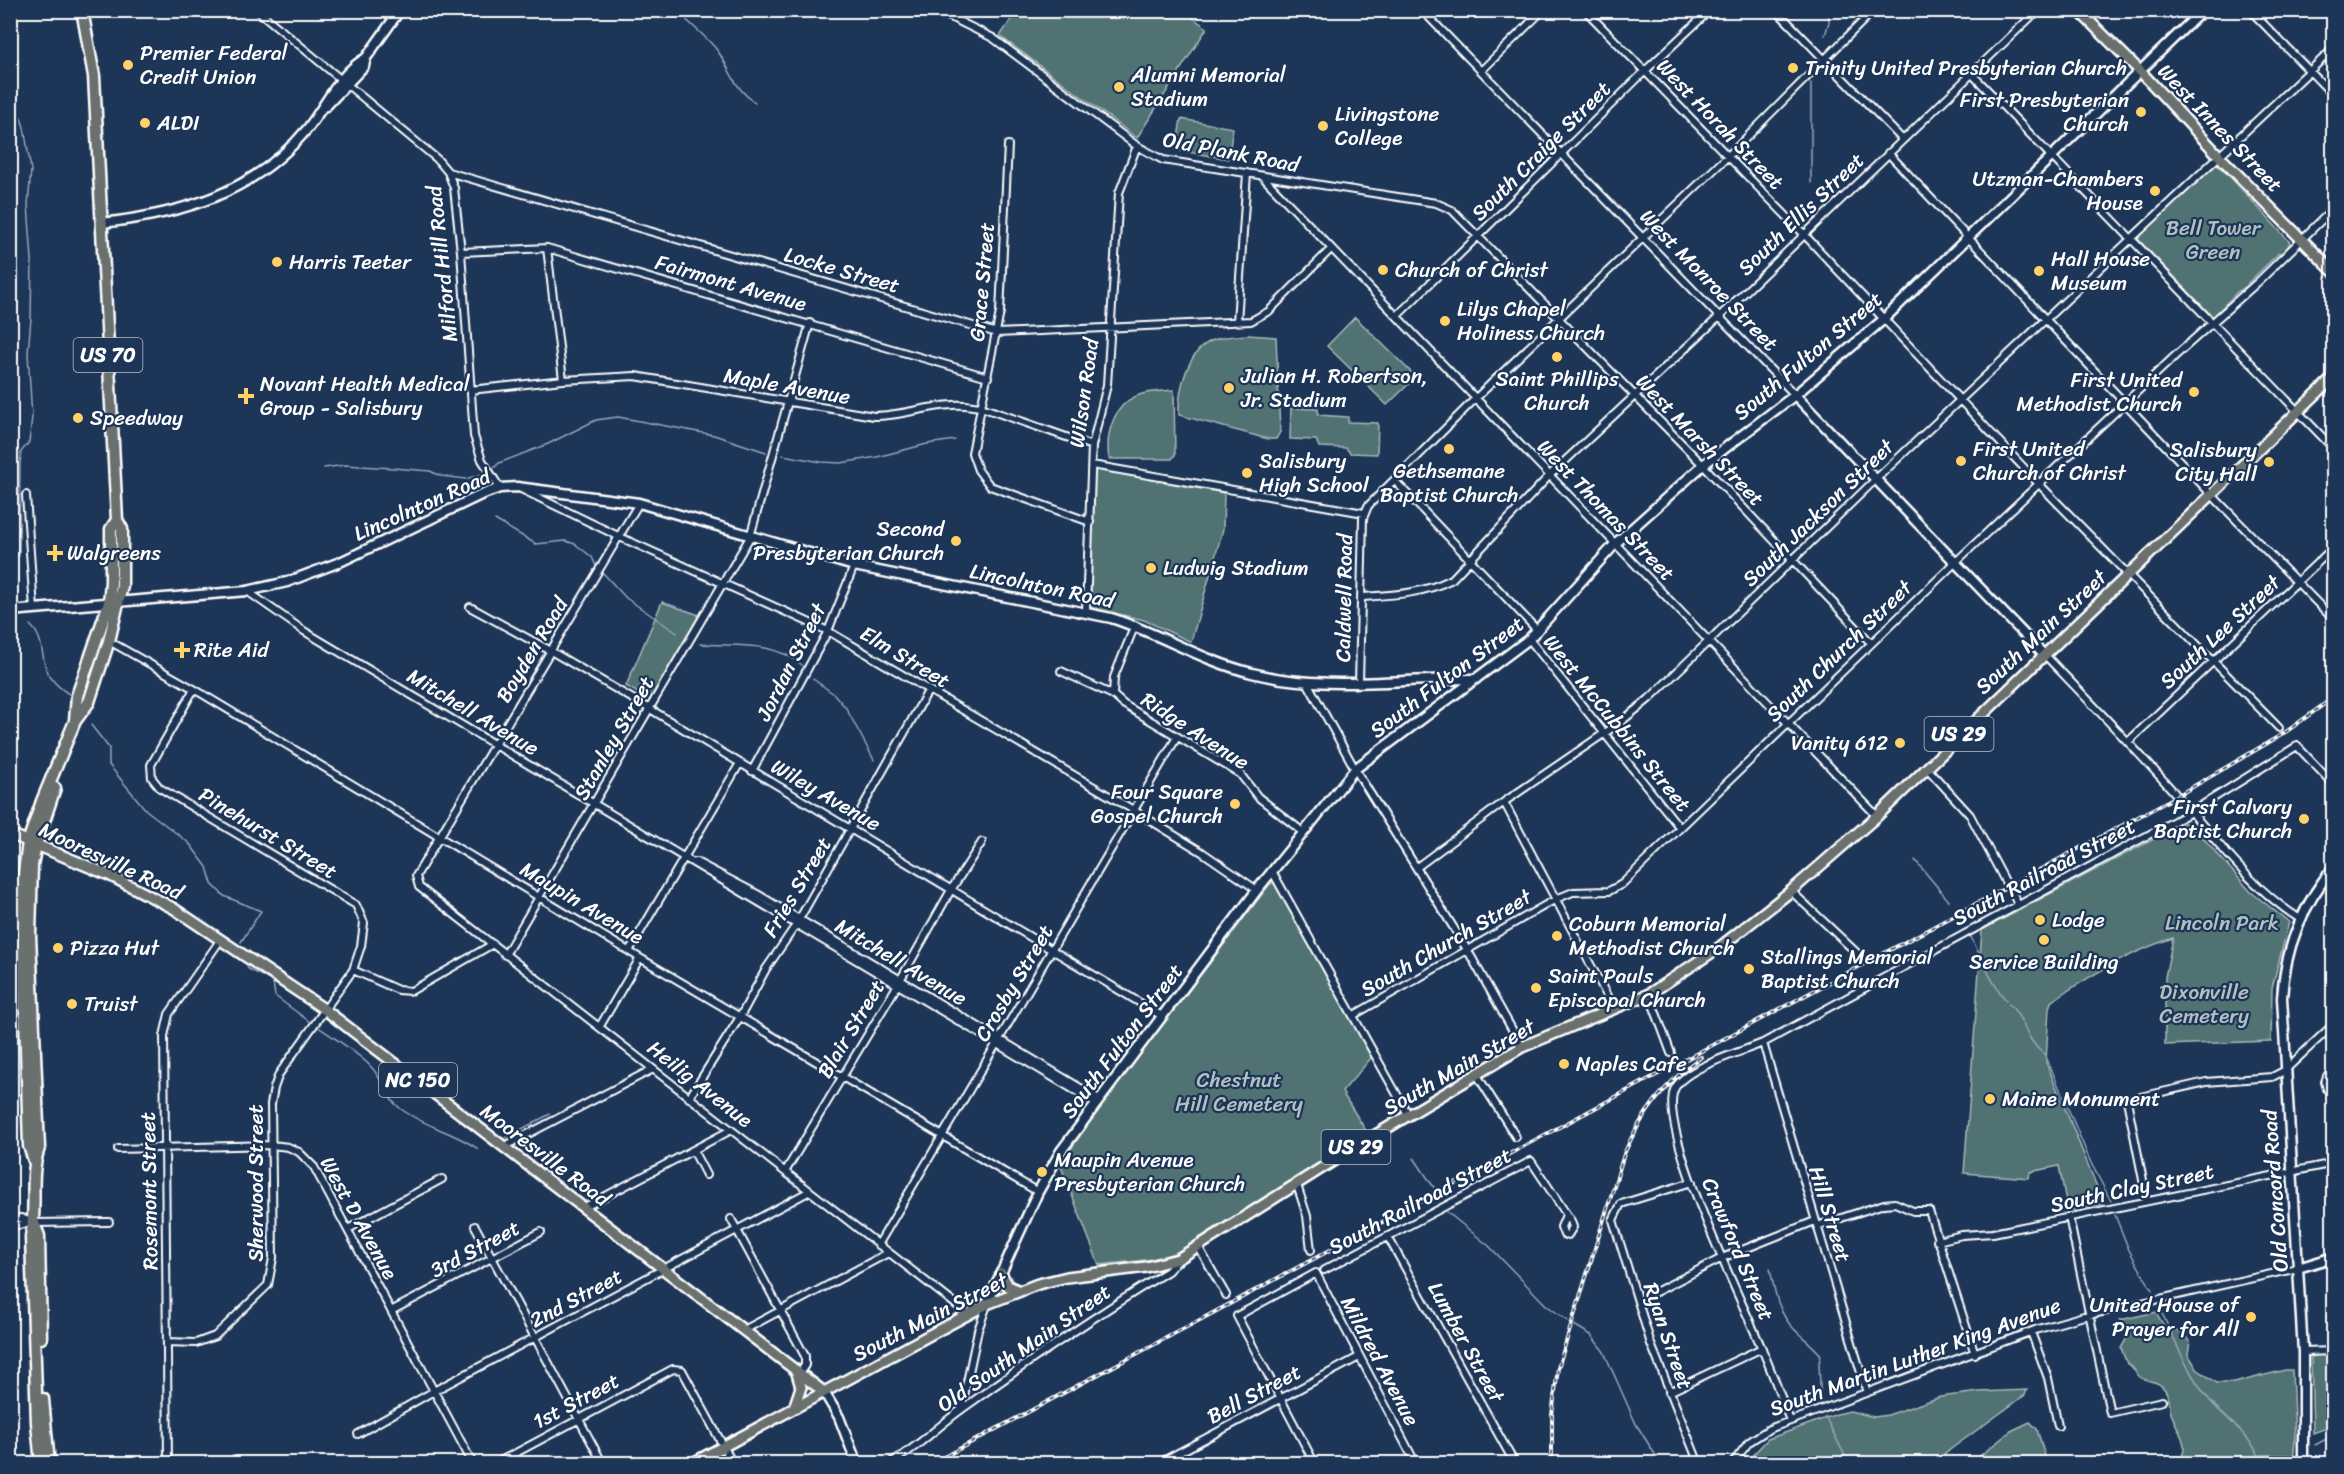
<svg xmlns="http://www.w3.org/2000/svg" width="2344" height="1474" font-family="Sriracha,sans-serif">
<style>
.green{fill:#517273;stroke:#a8b8b9;stroke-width:1.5}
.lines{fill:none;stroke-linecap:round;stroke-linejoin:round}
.stream{stroke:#97a7bc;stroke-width:1.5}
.street-casing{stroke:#fff;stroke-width:10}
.secondary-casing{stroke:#fff;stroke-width:13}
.primary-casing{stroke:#fff;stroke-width:14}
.highway-casing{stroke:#fff;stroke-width:15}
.street{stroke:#1d3557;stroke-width:6}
.secondary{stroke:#1d3557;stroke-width:8}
.primary{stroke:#6b706d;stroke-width:9}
.highway{stroke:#6b706d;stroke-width:10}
.rail-casing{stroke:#fff;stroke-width:4}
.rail{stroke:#1d3557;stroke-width:1.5;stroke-dasharray:4.5;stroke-linecap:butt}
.poi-dot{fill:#ffd166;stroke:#1d3557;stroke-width:2}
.labels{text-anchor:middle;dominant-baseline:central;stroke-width:4.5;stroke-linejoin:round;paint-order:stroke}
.shield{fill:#1d3557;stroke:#bbc2cd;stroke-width:1.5}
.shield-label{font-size:20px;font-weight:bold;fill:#fff}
.poi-label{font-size:21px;fill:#fff;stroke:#1d3557;text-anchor:start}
.street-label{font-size:21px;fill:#fff;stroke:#1d3557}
.park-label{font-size:21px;fill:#b1c0c0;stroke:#1d3557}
</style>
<rect width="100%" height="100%" fill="#1d3557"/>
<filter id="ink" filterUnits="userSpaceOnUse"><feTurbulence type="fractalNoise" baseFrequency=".0167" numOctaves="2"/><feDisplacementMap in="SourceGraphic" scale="12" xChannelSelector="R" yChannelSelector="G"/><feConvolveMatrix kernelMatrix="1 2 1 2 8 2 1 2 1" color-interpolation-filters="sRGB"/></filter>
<g filter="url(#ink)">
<!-- green -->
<path class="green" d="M1017,11H1183L1207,28L1137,138L1000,36Z
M1181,119L1233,128L1228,159L1176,150Z
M2214,162L2231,178L2290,242L2284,253H2279L2248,283L2251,284L2237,292L2213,317L2136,237Z
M1355,317L1416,377L1387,405L1327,346Z
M1248,335L1276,337L1280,432L1276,439H1268L1179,415C1178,391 1187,352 1211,341C1221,336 1236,336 1248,335Z
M1174,390L1175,455L1172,459H1109C1105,433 1114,402 1142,394C1152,391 1164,391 1174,390Z
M1291,408L1318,409V415L1348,417V422L1378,423L1377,454L1350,453L1346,448L1319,447L1316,440L1290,439Z
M1094,469L1224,493L1223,529L1191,642L1144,620L1089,607Z
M662,602L699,615L650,700L626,686Z
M2184,823L2191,824L2251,892L2289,922L2272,988L2271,1041L2165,1045V977L2173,938C2131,951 2091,975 2055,999L2051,1002L2049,1008L2046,1062L2104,1204L2068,1211L2059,1166L2030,1172L2029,1178L1964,1173L1982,930Z
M1274,883L1372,1057L1342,1092L1368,1134L1178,1252L1155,1259L1099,1265L1060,1164L1104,1102L1270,884Z
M2156,1312L2165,1328L2180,1332L2190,1341L2188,1354L2197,1369L2217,1383H2234L2285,1370H2292L2295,1440L2293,1463H2174C2196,1451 2176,1429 2171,1413C2169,1405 2170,1397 2165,1390C2159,1380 2149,1383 2140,1377C2135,1373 2134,1366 2127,1364L2121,1348L2128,1336L2118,1328L2120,1320Z
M2333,1352V1426L2313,1433L2311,1357Z
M2027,1390L2025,1395L1951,1449L1935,1463H1745L1768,1439L1837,1414L1850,1411L1874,1417L1888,1415L1940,1397L1979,1392Z
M2030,1422L2037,1429L2047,1463H1971L2011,1431Z"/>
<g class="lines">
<!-- stream -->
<path class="stream" d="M677,10C689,24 705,35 717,50C732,71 731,84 755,103
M1825,35L1829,22L1828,10
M1811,83V183
M10,87L24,127L31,170L28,205L32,260L31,318L28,353L32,417L29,442L21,452L20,465L19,556
M783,455L821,462L841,463L877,457L927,444L955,440
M324,468L345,465L393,468L430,471L441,476L466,479L485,473
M494,468L499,463L548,444L596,420L618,417L714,435L766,452
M495,520L536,544L566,541L575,544L592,557L596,566
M603,573L626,598L677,633
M30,625C52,645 31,671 69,694
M700,644C736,647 772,640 802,665
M813,679L834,694L846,708L874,760
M91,725L109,748V765L146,810L189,843L207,867L212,884L224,896L261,911L241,942
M1915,860L1949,901
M1971,937C1982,959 1990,981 2006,1000
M247,968L273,982L275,996L310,1022
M2009,1004C2025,1018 2026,1043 2045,1054L2091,1163L2111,1201
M318,1027C333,1037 361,1055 373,1069C384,1082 384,1096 401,1109C425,1127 455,1132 478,1149
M505,1138L550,1114
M1414,1158L1435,1189
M1447,1212L1489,1246L1546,1305L1568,1321
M2115,1215L2129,1250L2152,1290
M1770,1268C1774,1289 1778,1313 1794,1329C1803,1338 1813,1345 1821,1355L1819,1363L1821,1407
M2161,1311C2175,1341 2187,1371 2207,1397C2223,1417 2247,1432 2259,1456
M1574,1325L1591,1335L1604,1352L1636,1424L1661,1464
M1825,1416L1849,1464
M2315,1445L2334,1435
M2237,1464L2262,1455H2290"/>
<defs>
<path id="street" d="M257,10L437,159L448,172L454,188L461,252L474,436L482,460L500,488
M936,10L993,38L1137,146L1163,160L1436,203L1452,210L1700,462L1871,643
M1422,10L1795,395
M1585,10L1800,230L2041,486L2279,728
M1776,10L1902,139
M2250,10L2334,96
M1481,71L1543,10
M1971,73L2334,449
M1008,145L1000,312L972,453L978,470L990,486L1090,522
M1888,153L2211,494L2334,620
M448,172L997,333L1251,321L1269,311L1331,249
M1262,176L1877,816
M547,248L563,380
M461,252L547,248L988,377
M1397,316L1645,71L1710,10
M1237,322L1247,173
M470,390L563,380L635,376L874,416C901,416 926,406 953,405C962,404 972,406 981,407L1092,446
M1092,465L1364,513
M1395,481L1538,631
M521,489L620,537L828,631L1135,811L1202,852L1257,890
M26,495L34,609
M639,503L416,876L419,887L968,1314
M247,591L304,631L1096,1103
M1361,597C1393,595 1423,594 1452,579L1550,475L1719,317L2038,10
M470,607L549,650L650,709L1162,1016
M1086,611L1092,446L1107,385L1119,193L1137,146
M1529,639L1680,828
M109,641L194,689L640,958L1038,1192
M2044,654C2090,702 2137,750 2181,800C2218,842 2252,889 2300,919
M1061,671L1113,695L1123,704L1240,774L1258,797L1303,832
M1307,682L1355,769L1468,951L1522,1047
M1359,683L1363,518L1368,506L1475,399L1728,156L1874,10
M1113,695L1114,677L1135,625
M2129,741L2334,547
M1926,767L1970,815L2006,883
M752,771L828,631L854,566
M1504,802L1614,1009
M696,862L759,895L1099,1099
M1417,867L1504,802L1618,724L1649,699L1875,480L2334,48
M1272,871L1409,1116
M1791,891L1859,955
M2013,894L2018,905
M629,951L740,763
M505,955L750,537L810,323
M353,970L398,990L411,991L493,944
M1649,994L1671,1053
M1354,1015L1556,899L1573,892L1609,891L1622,884L1961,557L2175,356L2259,281L2334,208
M600,1026L640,958
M1763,1043L1867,1393
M2334,1073L2327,1076L2325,1082L2327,1089L2334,1091
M1477,1075L1516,1137
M689,1098L740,1017L766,969L796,925L928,691
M505,1146L653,1069
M118,1149L272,1145L288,1147L299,1152L314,1167L473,1464
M693,1150L706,1175
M785,1172L894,991L951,890L982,842
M1692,1182L1621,1204L1613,1220L1651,1344L1699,1464
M1297,1185L1307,1216L1311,1250
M2147,1200L2127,1100L2206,1082L2272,1077L2284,1071L2334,1024
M585,1207L731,1130
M2069,1217L2110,1413L2162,1401
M10,1218H21L34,1223
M731,1219L805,1356V1365L800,1373
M10,1226L34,1223L109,1222
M475,1226L603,1464
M1817,1226L1884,1204L1895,1203L1913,1211H1929L1975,1354
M348,1229L442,1179
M1388,1237L1515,1464
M1937,1241L1962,1235L1993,1233L2334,1163
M878,1245L1177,737
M1199,1248L1226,1295
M1324,1270L1531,1161L1571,1221L1573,1227L1568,1235H1564L1561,1227L1566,1215
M1638,1301L1722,1258L1815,1221
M391,1311L541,1232
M744,1330L888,1253
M2031,1332L2048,1378L2058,1426
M167,1342L196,1343L215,1336L268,1285L273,1258L271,1104L274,1088L279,1074L353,970L361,946L364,923L356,905L160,788L152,778L151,765L194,689
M2303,1352L2334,1351
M1669,1392L1762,1348
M961,1410L978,1330L987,1305
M1790,1421C1781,1397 1772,1372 1762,1349C1744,1305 1655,1126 1675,1088C1687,1067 1741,1052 1763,1043L2191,812L2297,746L2334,785
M358,1434L434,1391L810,1191
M168,1460L164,1036L169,1014L221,939
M495,1464L673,1369L682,1370L733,1464
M888,1464C915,1450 937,1427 962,1409C1029,1361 1098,1314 1168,1271L1178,1260
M1164,1464L1165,1460L1359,1357
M1315,1464L1237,1316L1316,1273L1416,1464
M1732,1464L1749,1442L1769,1429L2035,1330L2084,1316L2298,1268"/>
<path id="secondary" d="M326,106L364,66L366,58L400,10
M102,223C182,214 255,193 308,128C326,105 340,72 366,58
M1795,395L2043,654
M10,611L247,591L287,582L340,562L481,495L500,488L517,487L639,503L854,566L1111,618C1159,633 1202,661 1252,673C1326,692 1401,678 1476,679
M2298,1268L2334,1257
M987,1304L1038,1192L1061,1151L1257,890L1355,769L1529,639L1616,543L1703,465L1795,395L1884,319L2203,10
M824,1392L839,1417L857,1464
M2303,1464V1352L2282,998C2285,949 2302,905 2334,867"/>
<path id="primary" d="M2078,10L2141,72L2223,160L2334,272
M10,834L109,875L173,908L324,1009L824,1392
M1001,1273L1008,1286L1020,1291
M794,1408L801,1387L796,1370
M691,1464L987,1304L1038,1284L1067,1277L1146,1267L1178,1259L1344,1154L1522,1047L1649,994L1720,947L1791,891L1877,816L2334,377"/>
<path id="highway" d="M75,720L77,696L109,603L111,582V529L117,520
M34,1161L29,1146L22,919L23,880L28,842L42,801L75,721L89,702L109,641L122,586V529L117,520L94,76L82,10
M34,1223L39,1236L41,1338
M43,1399L49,1464
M41,1464L37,1423L31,1237C37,1208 29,1176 39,1148L30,935L32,865L36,845L55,788"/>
</defs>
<!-- street casing -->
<use href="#street" class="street-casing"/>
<!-- secondary casing -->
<use href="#secondary" class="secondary-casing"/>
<!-- primary casing -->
<use href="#primary" class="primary-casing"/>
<!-- highway casing -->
<use href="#highway" class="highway-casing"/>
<!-- street -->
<use href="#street" class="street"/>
<!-- secondary -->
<use href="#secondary" class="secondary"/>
<!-- primary -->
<use href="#primary" class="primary"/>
<!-- highway -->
<use href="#highway" class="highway"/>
<defs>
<path id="rail" d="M931,1464L2177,796L2283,734L2334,697
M1552,1464V1415L1558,1368L1624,1154C1641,1114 1666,1082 1701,1057"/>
</defs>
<!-- rail casing -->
<use href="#rail" class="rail-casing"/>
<!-- rail -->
<use href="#rail" class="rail"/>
</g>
</g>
<!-- markers -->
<g class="poi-dot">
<circle cx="128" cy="65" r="6"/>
<circle cx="1793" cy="68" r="6"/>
<circle cx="1119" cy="87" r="6"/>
<circle cx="2141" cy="112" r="6"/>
<circle cx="145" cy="123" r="6"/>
<circle cx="1323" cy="126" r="6"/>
<circle cx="2155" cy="191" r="6"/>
<circle cx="277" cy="262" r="6"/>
<circle cx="1383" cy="270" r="6"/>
<circle cx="2039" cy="271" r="6"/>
<circle cx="1445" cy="321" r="6"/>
<circle cx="1557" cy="357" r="6"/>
<circle cx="1229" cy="388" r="6"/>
<circle cx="2194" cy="392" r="6"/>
<path d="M243 387h6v6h6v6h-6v6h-6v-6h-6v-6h6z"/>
<circle cx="78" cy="418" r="6"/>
<circle cx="1449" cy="449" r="6"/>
<circle cx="1961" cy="461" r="6"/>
<circle cx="2269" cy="462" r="6"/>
<circle cx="1247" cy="473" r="6"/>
<circle cx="956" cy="541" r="6"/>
<path d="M52 544h6v6h6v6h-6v6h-6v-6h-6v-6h6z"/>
<circle cx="1151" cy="568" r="6"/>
<path d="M179 641h6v6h6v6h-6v6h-6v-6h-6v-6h6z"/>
<circle cx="1900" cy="743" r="6"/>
<circle cx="1235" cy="804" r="6"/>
<circle cx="2304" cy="819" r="6"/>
<circle cx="2040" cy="920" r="6"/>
<circle cx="1557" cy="936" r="6"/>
<circle cx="2044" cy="940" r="6"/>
<circle cx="58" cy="948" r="6"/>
<circle cx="1749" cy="969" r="6"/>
<circle cx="1536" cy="988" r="6"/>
<circle cx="72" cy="1004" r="6"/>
<circle cx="1564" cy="1064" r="6"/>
<circle cx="1990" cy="1099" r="6"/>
<circle cx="1042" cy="1172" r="6"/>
<circle cx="2251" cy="1317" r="6"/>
</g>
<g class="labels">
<!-- shield labels -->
<g class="shield">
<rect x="73.5" y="338" width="69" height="34" rx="4.5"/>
<rect x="1924.5" y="717" width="69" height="34" rx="4.5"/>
<rect x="379" y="1063" width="78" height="34" rx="4.5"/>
<rect x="1321.5" y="1130" width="69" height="34" rx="4.5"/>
</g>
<g class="shield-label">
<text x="108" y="355">US 70</text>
<text x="1959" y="734">US 29</text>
<text x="418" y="1080">NC 150</text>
<text x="1356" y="1147">US 29</text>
</g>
<!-- poi labels -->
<g class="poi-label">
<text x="140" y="53">Premier Federal<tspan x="140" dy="24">Credit Union</tspan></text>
<text x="1805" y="68">Trinity United Presbyterian Church</text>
<text x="1131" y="75">Alumni Memorial<tspan x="1131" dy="24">Stadium</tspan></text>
<text x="2129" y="100" text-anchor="end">First Presbyterian<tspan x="2129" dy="24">Church</tspan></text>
<text x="1335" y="114">Livingstone<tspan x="1335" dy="24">College</tspan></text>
<text x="157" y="123">ALDI</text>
<text x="2143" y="179" text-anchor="end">Utzman-Chambers<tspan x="2143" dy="24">House</tspan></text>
<text x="2051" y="259">Hall House<tspan x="2051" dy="24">Museum</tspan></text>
<text x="289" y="262">Harris Teeter</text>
<text x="1395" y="270">Church of Christ</text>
<text x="1457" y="309">Lilys Chapel<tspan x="1457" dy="24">Holiness Church</tspan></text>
<text x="1241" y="376">Julian H. Robertson,<tspan x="1241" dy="24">Jr. Stadium</tspan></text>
<text x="1557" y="379" text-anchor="middle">Saint Phillips<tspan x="1557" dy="24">Church</tspan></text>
<text x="2182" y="380" text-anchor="end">First United<tspan x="2182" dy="24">Methodist Church</tspan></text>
<text x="260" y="384">Novant Health Medical<tspan x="260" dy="24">Group - Salisbury</tspan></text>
<text x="90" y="418">Speedway</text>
<text x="1973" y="449">First United<tspan x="1973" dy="24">Church of Christ</tspan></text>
<text x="2257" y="450" text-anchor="end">Salisbury<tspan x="2257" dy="24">City Hall</tspan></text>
<text x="1259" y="461">Salisbury<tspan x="1259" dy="24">High School</tspan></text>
<text x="1449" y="471" text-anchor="middle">Gethsemane<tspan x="1449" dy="24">Baptist Church</tspan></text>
<text x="944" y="529" text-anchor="end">Second<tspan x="944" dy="24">Presbyterian Church</tspan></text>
<text x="67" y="553">Walgreens</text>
<text x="1163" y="568">Ludwig Stadium</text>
<text x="194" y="650">Rite Aid</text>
<text x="1888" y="743" text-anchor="end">Vanity 612</text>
<text x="1223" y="792" text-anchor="end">Four Square<tspan x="1223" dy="24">Gospel Church</tspan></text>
<text x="2292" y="807" text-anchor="end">First Calvary<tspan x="2292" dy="24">Baptist Church</tspan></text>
<text x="2052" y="920">Lodge</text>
<text x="1569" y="924">Coburn Memorial<tspan x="1569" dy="24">Methodist Church</tspan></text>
<text x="70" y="948">Pizza Hut</text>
<text x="1761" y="957">Stallings Memorial<tspan x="1761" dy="24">Baptist Church</tspan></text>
<text x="2044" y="962" text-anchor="middle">Service Building</text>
<text x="1548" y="976">Saint Pauls<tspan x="1548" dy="24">Episcopal Church</tspan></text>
<text x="84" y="1004">Truist</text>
<text x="1576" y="1064">Naples Cafe</text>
<text x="2002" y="1099">Maine Monument</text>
<text x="1054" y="1160">Maupin Avenue<tspan x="1054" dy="24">Presbyterian Church</tspan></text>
<text x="2239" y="1305" text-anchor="end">United House of<tspan x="2239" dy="24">Prayer for All</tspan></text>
</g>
<!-- street labels -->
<g class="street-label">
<text transform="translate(1720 124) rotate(46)">West Horah Street</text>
<text transform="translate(2220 128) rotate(46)">West Innes Street</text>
<text transform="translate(1541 151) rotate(-45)">South Craige Street</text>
<text transform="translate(1231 152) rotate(11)">Old Plank Road</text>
<text transform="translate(1801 214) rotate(-44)">South Ellis Street</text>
<text transform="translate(442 264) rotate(-96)">Milford Hill Road</text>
<text transform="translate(842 270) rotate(16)">Locke Street</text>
<text transform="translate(1709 280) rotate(46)">West Monroe Street</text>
<text transform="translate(982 282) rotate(-85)">Grace Street</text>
<text transform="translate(731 283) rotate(16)">Fairmont Avenue</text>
<text transform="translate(1808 356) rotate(-40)">South Fulton Street</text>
<text transform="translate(787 386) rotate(10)">Maple Avenue</text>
<text transform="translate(1084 393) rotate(-82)">Wilson Road</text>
<text transform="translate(1700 440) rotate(46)">West Marsh Street</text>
<text transform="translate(422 505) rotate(-24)">Lincolnton Road</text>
<text transform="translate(1606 510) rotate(46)">West Thomas Street</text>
<text transform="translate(1818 513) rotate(-44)">South Jackson Street</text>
<text transform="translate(1042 586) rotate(12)">Lincolnton Road</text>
<text transform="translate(1344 598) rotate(-89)">Caldwell Road</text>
<text transform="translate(2041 632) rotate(-43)">South Main Street</text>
<text transform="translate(2220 632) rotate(-43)">South Lee Street</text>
<text transform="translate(532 650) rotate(-59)">Boyden Road</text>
<text transform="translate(1839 651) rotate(-44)">South Church Street</text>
<text transform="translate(905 657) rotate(31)">Elm Street</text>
<text transform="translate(791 662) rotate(-63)">Jordan Street</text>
<text transform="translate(1447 677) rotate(-37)">South Fulton Street</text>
<text transform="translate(473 712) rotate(31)">Mitchell Avenue</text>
<text transform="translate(1617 723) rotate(51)">West McCubbins Street</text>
<text transform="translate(1195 731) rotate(33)">Ridge Avenue</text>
<text transform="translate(614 738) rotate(-60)">Stanley Street</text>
<text transform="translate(826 795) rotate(30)">Wiley Avenue</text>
<text transform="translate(268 833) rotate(31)">Pinehurst Street</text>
<text transform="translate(111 861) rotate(25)">Mooresville Road</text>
<text transform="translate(2044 872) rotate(-28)">South Railroad Street</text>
<text transform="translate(797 887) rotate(-59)">Fries Street</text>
<text transform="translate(582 903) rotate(31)">Maupin Avenue</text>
<text transform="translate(1446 943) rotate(-30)">South Church Street</text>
<text transform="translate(901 962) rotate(31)">Mitchell Avenue</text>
<text transform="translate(1014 983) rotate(-59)">Crosby Street</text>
<text transform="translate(851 1029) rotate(-59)">Blair Street</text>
<text transform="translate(1122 1041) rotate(-53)">South Fulton Street</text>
<text transform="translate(1459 1067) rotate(-30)">South Main Street</text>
<text transform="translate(700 1084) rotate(38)">Heilig Avenue</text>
<text transform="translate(545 1155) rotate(37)">Mooresville Road</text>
<text transform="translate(256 1183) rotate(-90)">Sherwood Street</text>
<text transform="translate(2132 1188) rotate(-12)">South Clay Street</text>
<text transform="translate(149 1191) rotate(-91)">Rosemont Street</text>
<text transform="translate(2275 1191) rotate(-94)">Old Concord Road</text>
<text transform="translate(1420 1201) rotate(-28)">South Railroad Street</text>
<text transform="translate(1830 1214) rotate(73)">Hill Street</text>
<text transform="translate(359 1218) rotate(61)">West D Avenue</text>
<text transform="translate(475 1249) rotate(-28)">3rd Street</text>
<text transform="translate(1738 1249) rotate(67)">Crawford Street</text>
<text transform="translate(576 1298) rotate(-28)">2nd Street</text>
<text transform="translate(930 1317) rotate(-27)">South Main Street</text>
<text transform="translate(1668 1336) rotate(71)">Ryan Street</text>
<text transform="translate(1466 1342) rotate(61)">Lumber Street</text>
<text transform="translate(1024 1348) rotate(-35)">Old South Main Street</text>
<text transform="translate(1915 1357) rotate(-20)">South Martin Luther King Avenue</text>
<text transform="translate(1380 1361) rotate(62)">Mildred Avenue</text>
<text transform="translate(1254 1394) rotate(-28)">Bell Street</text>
<text transform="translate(576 1401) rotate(-28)">1st Street</text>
</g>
<!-- park labels -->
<g class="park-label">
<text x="2213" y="228">Bell Tower<tspan x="2213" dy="24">Green</tspan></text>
<text x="2222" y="923">Lincoln Park</text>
<text x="2204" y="992">Dixonville<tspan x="2204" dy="24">Cemetery</tspan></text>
<text x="1239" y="1080">Chestnut<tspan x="1239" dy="24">Hill Cemetery</tspan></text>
</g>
</g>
<!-- margin -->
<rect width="2344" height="1474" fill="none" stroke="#1d3557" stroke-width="36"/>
<rect x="18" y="18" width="2308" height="1438" fill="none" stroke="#fff" stroke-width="2" filter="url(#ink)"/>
</svg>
